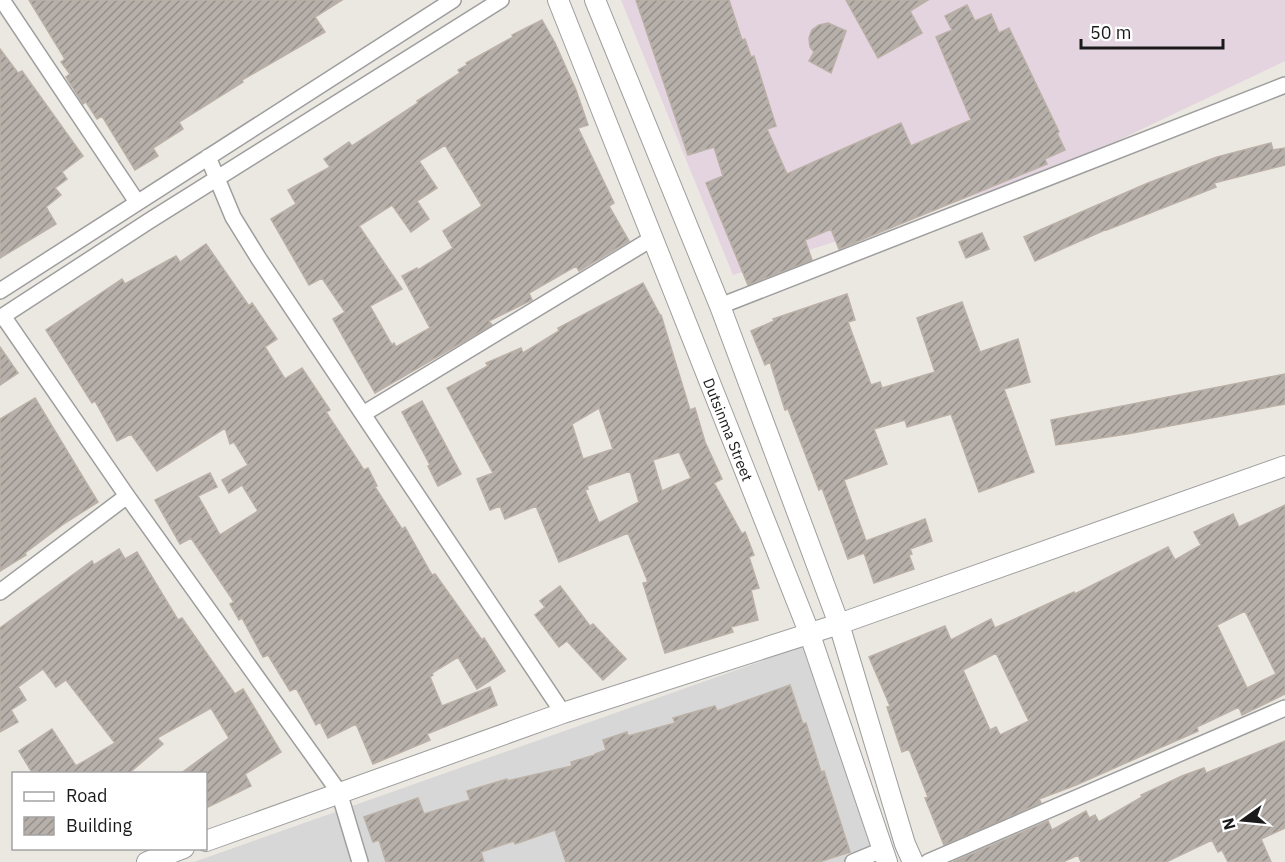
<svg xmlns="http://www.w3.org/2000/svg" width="1285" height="862" font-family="'IBM Plex Sans',sans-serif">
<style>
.residential{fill:#d8d7d7}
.industrial{fill:#e3d4df}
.building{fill:url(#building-hatch);stroke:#bab0a6;stroke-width:1.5;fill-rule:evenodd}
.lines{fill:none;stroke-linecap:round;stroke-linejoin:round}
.minor-casing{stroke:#9e9e9e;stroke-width:18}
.tertiary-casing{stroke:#9e9e9e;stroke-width:22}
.minor{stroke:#fff;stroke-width:15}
.tertiary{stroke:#fff;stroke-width:20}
.labels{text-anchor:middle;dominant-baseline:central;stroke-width:4.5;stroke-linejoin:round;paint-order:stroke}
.street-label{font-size:15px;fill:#1a1a1a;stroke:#fff}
</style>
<defs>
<pattern id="building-hatch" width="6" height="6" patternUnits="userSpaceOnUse" patternTransform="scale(1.5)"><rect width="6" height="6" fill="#b7b0aa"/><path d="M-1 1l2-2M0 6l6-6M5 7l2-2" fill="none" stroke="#948e8a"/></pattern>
</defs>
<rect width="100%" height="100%" fill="#ebe8e1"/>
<!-- residential -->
<path class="residential" d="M810,644L889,862H194Z"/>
<!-- industrial -->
<path class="industrial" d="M621,0H1285V61L1062,167L733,275Z"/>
<!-- building -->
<path class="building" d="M29,0H342L315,17L325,32L242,80L243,82L179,122L183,129L153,148L158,156L135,170L102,116L97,119L86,102L83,104L66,77L70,74L61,62L65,59Z
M636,0H729L742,40L745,39L751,57L754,56L776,126L767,129L787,174L901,123L911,146L971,120L936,37L952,30L945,16L967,5L975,21L991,14L999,33L1009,28L1059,132L1057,133L1065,150L1045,159L1047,164L839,249L831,229L805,240L812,260L748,285L706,183L723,176L714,147L688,155Z
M846,0H928L910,11L922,33L878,58Z
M542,20L555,43L576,90L588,125L578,128L614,203L609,206L629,241L579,271L576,266L529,293L532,300L489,321L492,325L375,393L333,319L345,312L322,278L309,285L271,219L296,204L288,190L330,167L324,159L349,142L352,146L418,103L417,101L460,73L458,70L467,65L466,63L513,37L512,35ZM445,145L482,206L443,231L453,248L418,270L417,268L402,276L430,328L396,347L394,343L392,345L370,306L402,289L359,226L392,205L411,232L429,219L417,201L437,188L419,161Z
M828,23L846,31L831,73L809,61L814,52L810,47L809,38L812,30L819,25Z
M0,49L18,73L22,71L83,156L62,172L67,179L55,188L61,195L46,207L56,224L0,258Z
M1271,143L1273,150L1285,148V165L1214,183L1216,187L1107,230V229L1035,261L1024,237L1148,183L1217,157Z
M982,233L989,249L966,258L959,242Z
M206,244L249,306L252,303L277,339L265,347L285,379L302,368L330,410L326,412L364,470L368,468L377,486L375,487L402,529L405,527L432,575L435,574L482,640L484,638L505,671L477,689L458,657L432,673L433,675L430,677L442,706L490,687L497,705L427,734L430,740L373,764L356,724L328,738L320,722L316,725L296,688L290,691L268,655L263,657L242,618L239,620L230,604L234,602L191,538L180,544L155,500L210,473L217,487L198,496L220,535L258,511L242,485L229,493L222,480L248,465L234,442L230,444L225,428L157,471L131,434L117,441L95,401L92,403L46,330L122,279L125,284L176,256L180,262Z
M643,283L660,315H661L690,410L695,408L705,442L722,479L714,483L742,534L745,532L754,555L749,557L759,588L751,590L758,620L731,627L733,632L665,653L643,583L648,582L628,533L559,562L536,506L505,519L500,506L490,510L477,479L493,473L447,388L488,366L486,363L521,348L523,353L559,331L558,328ZM599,408L613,449L583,459L572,424ZM679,452L691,478L662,491L653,460ZM630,471L639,502L599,523L585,490L588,489L587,486Z
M847,294L855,320L848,322L871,385L880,382L882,388L935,372L917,318L962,302L980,352L1018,339L1030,382L1004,389L1034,472L979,492L951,414L907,427L905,420L874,429L887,464L844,480L866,541L925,519L932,541L910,549L912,554L909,555L914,569L874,583L864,553L848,559L822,488L819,490L788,409L785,410L770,362L765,365L751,331L774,321L773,319Z
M0,347L18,373L0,385Z
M1285,374V404L1127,434L1056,445L1051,420Z
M35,398L98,502L65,523L25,553L26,555L0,571V419Z
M422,401L461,474L438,486L428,466L430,465L402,412Z
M1285,505V694L1242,715L1239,707L1197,727L1198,731L1076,785L1039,799L1041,803L944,845L925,798L928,797L909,749L902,752L887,707L890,706L869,657L945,626L951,640L991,619L995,628L1074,592L1075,594L1168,547L1175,560L1201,545L1194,532L1233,514L1239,527ZM1245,611L1276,674L1247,688L1217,625ZM996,653L1029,721L1000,735L996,727L990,730L963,670Z
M119,549L125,559L137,552L178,620L182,618L235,694L243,689L281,752L245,774L251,786L206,808V774H180L229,738L211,708L157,738L163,744L128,774H33L19,751L52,729L76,766L115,743L66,680L56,687L43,669L18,687L26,700L11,710L18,722L0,732V628L92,561L94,565Z
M560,586L590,626L593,624L626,659L603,680L567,641L559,647L535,615L545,607L540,601Z
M790,685L803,724L806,723L821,772L824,771L850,852L819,862H566L555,830L515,844L514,841L481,852L484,862H386L379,840L373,842L364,817L418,798L424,814L470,800L467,791L507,779V781L572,766L571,762L595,755V754L606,750L603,740L627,732L628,736L675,723L673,718L715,706L717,711Z
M1285,741V828L1261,839L1271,862H1228L1222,850L1218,852L1212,840L1166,862H1081L1078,855L1063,862H953L1048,821L1052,830L1086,811L1089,818L1095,815L1099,822L1142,797L1141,795L1182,776L1204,768L1206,773Z"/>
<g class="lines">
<defs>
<path id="minor" d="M2,0L137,202
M208,157L233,217L259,259L563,713
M0,291L453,0
M720,306L1285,85
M3,316L127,496L339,792L360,862
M0,318L149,221L501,0
M363,414L653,238
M0,592L127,496
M853,862L882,850
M928,862L1285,708"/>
<g id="tertiary">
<path id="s1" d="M558,0L809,632L887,862"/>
<path d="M595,0L720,306L839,624L905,844L913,862"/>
<path d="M206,841L563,713L839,624L1285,466"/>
<path d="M147,862L184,848"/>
</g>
</defs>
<!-- minor casing -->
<use href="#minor" class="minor-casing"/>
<!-- tertiary casing -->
<use href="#tertiary" class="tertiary-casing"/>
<!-- minor -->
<use href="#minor" class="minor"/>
<!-- tertiary -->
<use href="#tertiary" class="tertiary"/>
</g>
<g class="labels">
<!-- street labels -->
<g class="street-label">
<text stroke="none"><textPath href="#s1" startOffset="462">Dutsinma Street</textPath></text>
</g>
</g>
<!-- legend -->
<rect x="12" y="772" width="195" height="78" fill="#ffffff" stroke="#a3a3a3" stroke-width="1.5"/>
<rect x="24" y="792" width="30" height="9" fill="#ffffff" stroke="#a3a3a3" stroke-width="1.5"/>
<text x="66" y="802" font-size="18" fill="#1a1a1a">Road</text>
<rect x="24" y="817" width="30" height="18" fill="url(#building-hatch)" stroke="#a3a3a3" stroke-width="1.5"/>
<text x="66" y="832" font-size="18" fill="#1a1a1a">Building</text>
<!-- north arrow -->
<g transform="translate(1243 820) rotate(255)" stroke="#ffffff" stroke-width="4.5" paint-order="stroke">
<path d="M0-4.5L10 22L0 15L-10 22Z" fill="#1a1a1a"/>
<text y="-9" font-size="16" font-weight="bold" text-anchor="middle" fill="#1a1a1a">N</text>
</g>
<!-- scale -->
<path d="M1081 39v9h142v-9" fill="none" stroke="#1a1a1a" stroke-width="3"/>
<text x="1090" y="39" font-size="18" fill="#1a1a1a" stroke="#ffffff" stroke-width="4.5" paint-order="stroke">50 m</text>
</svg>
